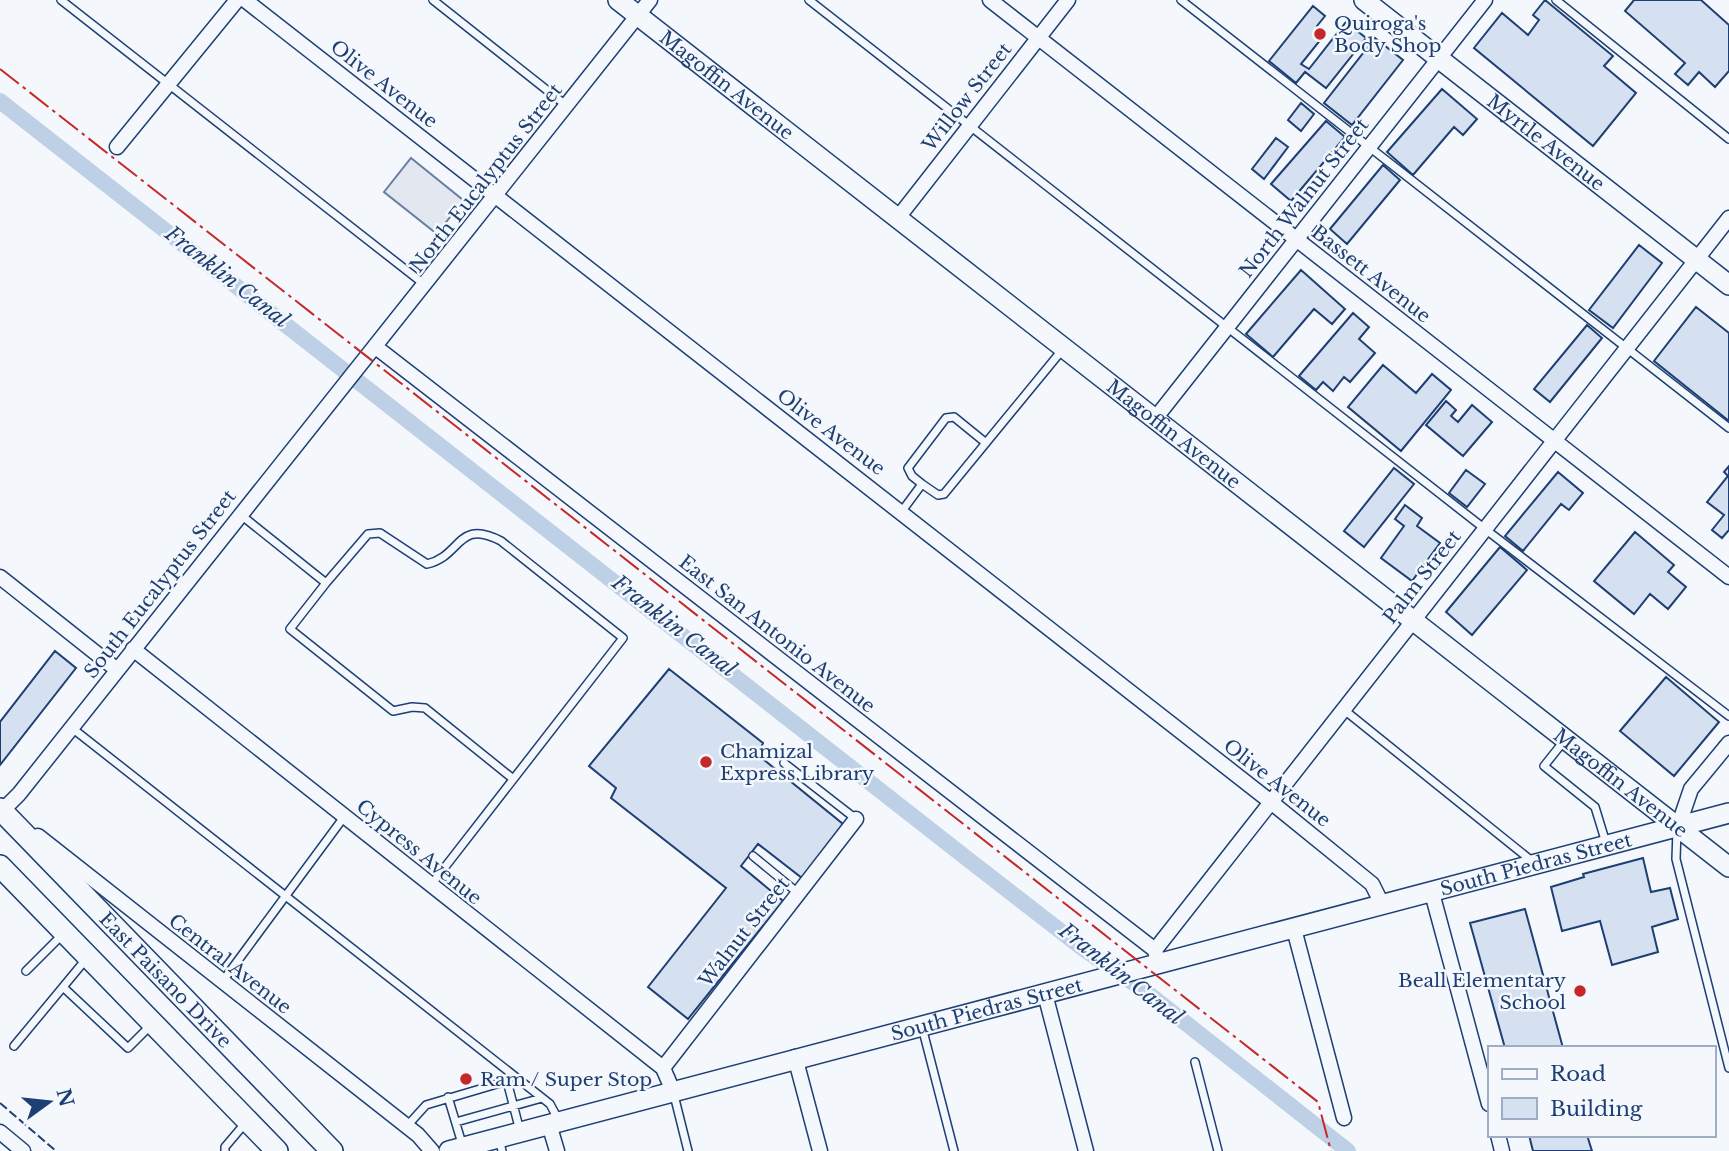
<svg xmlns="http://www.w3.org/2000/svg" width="1729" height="1151" font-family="'Libre Baskerville',serif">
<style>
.parking{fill:#e3e8f0;stroke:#687fa3;stroke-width:2}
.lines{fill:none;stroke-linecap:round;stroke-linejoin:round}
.canal{stroke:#bed0e5;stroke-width:16}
.building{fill:#d5e0f0;stroke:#1d3f73;stroke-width:2}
.lane-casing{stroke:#1d3f73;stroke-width:10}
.street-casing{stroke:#1d3f73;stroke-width:17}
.secondary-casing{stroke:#1d3f73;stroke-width:22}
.primary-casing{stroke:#1d3f73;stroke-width:24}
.lane{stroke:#f4f7fb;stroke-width:7}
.street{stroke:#f4f7fb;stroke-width:14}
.secondary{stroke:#f4f7fb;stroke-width:19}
.primary{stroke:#f4f7fb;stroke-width:21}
.fence{stroke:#1d3f73;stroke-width:2;stroke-dasharray:9 3.5;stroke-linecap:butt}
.power{stroke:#c62828;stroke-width:2;stroke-dasharray:24 5 3.5 5;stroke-linecap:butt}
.poi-dot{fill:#c62828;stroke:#f4f7fb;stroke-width:2.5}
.labels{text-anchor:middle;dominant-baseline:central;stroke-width:5;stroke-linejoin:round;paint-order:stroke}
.poi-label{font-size:19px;fill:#1d3f73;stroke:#f4f7fb;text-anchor:start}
.street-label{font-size:19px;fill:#1d3f73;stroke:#f4f7fb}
.water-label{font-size:21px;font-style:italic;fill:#1d3f73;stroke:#f4f7fb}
</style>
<rect width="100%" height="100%" fill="#f4f7fb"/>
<!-- parking -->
<path class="parking" d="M411,158L463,200L437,234L384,192Z"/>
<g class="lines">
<!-- canal -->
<path class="canal" d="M0,101L965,857L1085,950L1145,991L1348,1151"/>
</g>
<!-- building -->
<path class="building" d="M1545,0L1613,56L1604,66L1636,93L1593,146L1474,48L1502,13L1528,35L1539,20L1533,15Z
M1634,0H1701L1729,25V71L1715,87L1699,72L1688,85L1675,74L1685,63L1625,11Z
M1313,6L1325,16L1317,26L1326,33L1301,64L1309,69L1346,22L1366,38L1326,88L1305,72L1296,83L1269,61Z
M1375,38L1403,60L1352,125L1324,103Z
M1442,89L1477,119L1463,135L1454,127L1413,175L1387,152Z
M1301,103L1314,114L1301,131L1288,120Z
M1326,121L1345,137L1291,201L1271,184Z
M1276,138L1288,147L1264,179L1252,169Z
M1383,165L1400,180L1347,244L1330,229Z
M1639,245L1662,263L1613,328L1589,310Z
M1301,270L1345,309L1332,324L1314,309L1273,357L1246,334Z
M1696,307L1729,333V421L1654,361Z
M1353,313L1369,327L1359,339L1375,353L1350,382L1344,377L1333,391L1323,382L1316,390L1299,376Z
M1587,325L1602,338L1550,402L1534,389Z
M1383,365L1416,393L1432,374L1451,390L1401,451L1348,407Z
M1446,401L1456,410L1451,416L1458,422L1472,405L1492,422L1463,456L1426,425Z
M1729,466V530L1722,538L1712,530L1724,515L1707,502L1728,476L1724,472Z
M1394,468L1414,484L1364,547L1344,531Z
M1466,470L1485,484L1467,507L1449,493Z
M1558,472L1583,493L1569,510L1561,504L1523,551L1505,536Z
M1405,505L1422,518L1417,526L1440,543L1412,581L1381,558L1404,526L1395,519Z
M1635,532L1674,565L1668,572L1686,587L1668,609L1650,594L1634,614L1594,581Z
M1500,547L1527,570L1472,635L1446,612Z
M55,651L76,668L0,765V722Z
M669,669L763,743L758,755L843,824L802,878L758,844L741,866L783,901L688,1019L648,987L726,888L611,798L616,788L589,766Z
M1666,677L1719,722L1674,776L1620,731Z
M1643,858L1651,892L1670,888L1678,919L1652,927L1658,952L1612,965L1600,921L1562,931L1551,887L1584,877L1583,874Z
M1525,909L1563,1048H1505L1470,923Z
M1529,1135H1587L1592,1151H1533Z"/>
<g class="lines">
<defs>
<path id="lane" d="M61,0L424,284
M433,0L567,106
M809,0L1485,529L1729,716
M1181,0L1729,428
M1556,0L1729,139
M922,484L912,476L908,468L946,418L954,417L986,443
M902,511L922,484L938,495L944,494L1063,349
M241,515L326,583L290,629L393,711L412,707L425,708L512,778
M326,583L368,534L380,533L427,564C462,556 457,518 501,541L623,638L431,885
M1343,709L1533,862
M72,728L550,1104L559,1121
M1564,741L1544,766L1595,807L1606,843
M784,763L856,819
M1677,830L1676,859L1729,1068
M753,856L798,893
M87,958L63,987L128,1048L151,1025
M26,971L63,934
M222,982L344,817
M922,1027L954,1151
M14,1046L63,987
M1195,1062L1218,1151
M507,1081L520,1131
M674,1095L688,1151
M448,1097L463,1147
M456,1122L542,1098
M407,1126L426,1105L507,1081L512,1075
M499,1138L502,1151
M225,1151V1147L247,1121"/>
<path id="street" d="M245,0L1271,802L1372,884L1383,906
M990,0L1729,577
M117,147L237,0
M897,219L1068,0
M377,348L1155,950
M1154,420L1485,0
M0,577L116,669
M133,649L663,1068L673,1091
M0,813L19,794L650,0
M1678,827L1691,789L1729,743
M38,836L418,1135L432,1151
M1432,893L1489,1104
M1294,929L1344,1118
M1157,959L1155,950L1729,218
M1045,994L1086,1151
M795,1057L820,1151
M663,1068L856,819
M549,1124L557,1151
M0,1132L23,1151
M1498,1135L1502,1151"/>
<g id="secondary">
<path id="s1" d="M618,0L1729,867"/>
<path id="s2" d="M1364,0L1729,285"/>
<path id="s3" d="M449,1151L1729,813"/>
</g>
<g id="primary">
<path id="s4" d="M0,809L332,1151"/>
<path d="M0,866L277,1151"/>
</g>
</defs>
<!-- lane casing -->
<use href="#lane" class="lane-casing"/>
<!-- street casing -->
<use href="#street" class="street-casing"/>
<!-- secondary casing -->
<use href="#secondary" class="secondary-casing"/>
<!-- primary casing -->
<use href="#primary" class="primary-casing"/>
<!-- lane -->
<use href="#lane" class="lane"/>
<!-- street -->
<use href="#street" class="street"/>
<!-- secondary -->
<use href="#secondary" class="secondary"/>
<!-- primary -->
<use href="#primary" class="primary"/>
<!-- fence -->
<path class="fence" d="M0,1103L56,1151"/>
<!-- power -->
<path class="power" d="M0,69L1318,1102L1331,1151"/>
</g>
<!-- markers -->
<g class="poi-dot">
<circle cx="1320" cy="34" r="7"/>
<circle cx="706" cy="762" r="7"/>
<circle cx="1580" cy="991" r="7"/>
<circle cx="466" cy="1079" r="7"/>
</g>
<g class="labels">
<!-- poi labels -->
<g class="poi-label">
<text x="1334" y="23">Quiroga's<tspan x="1334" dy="22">Body Shop</tspan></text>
<text x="720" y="751">Chamizal<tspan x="720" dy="22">Express Library</tspan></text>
<text x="1566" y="980" text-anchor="end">Beall Elementary<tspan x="1566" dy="22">School</tspan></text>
<text x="480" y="1079">Ram / Super Stop</text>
</g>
<!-- street labels -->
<g class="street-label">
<text transform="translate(384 84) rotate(38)">Olive Avenue</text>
<text stroke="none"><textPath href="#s1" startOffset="138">Magoffin Avenue</textPath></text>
<text transform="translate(967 97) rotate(-52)">Willow Street</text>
<text stroke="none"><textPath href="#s2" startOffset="231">Myrtle Avenue</textPath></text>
<text transform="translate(486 178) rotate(-52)">North Eucalyptus Street</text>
<text transform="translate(1304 198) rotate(-52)">North Walnut Street</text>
<text transform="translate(1371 274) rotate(38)">Bassett Avenue</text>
<text transform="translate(831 432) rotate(37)">Olive Avenue</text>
<text stroke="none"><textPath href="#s1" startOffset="705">Magoffin Avenue</textPath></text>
<text transform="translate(1422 577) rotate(-52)">Palm Street</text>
<text transform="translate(160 584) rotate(-52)">South Eucalyptus Street</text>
<text transform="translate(777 634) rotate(38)">East San Antonio Avenue</text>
<text transform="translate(1277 783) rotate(38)">Olive Avenue</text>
<text stroke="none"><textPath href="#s1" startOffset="1272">Magoffin Avenue</textPath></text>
<text transform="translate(419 852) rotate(39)">Cypress Avenue</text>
<text stroke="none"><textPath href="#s3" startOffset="1124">South Piedras Street</textPath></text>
<text transform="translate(744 932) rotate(-52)">Walnut Street</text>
<text transform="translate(230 964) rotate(38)">Central Avenue</text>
<text stroke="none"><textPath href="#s4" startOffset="238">East Paisano Drive</textPath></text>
<text stroke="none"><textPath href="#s3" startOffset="556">South Piedras Street</textPath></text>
</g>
<!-- water labels -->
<g class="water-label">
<text transform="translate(227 277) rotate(38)">Franklin Canal</text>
<text transform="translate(674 626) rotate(38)">Franklin Canal</text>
<text transform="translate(1121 974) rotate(38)">Franklin Canal</text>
</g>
</g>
<!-- legend -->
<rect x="1488" y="1046" width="228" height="91" fill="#f4f7fb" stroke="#9eadc5" stroke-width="2"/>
<rect x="1502" y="1069" width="35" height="10" fill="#f4f7fb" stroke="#9eadc5" stroke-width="2"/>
<text x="1550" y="1081" font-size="21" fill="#1d3f73">Road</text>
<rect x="1502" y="1098" width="35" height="21" fill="#d5e0f0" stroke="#9eadc5" stroke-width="2"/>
<text x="1550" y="1116" font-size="21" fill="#1d3f73">Building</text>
<!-- north arrow -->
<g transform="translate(49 1102) rotate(75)" stroke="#f4f7fb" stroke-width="5" paint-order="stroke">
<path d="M0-5L12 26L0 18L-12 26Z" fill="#1d3f73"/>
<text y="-10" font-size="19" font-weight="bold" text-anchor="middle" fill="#1d3f73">N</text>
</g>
</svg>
